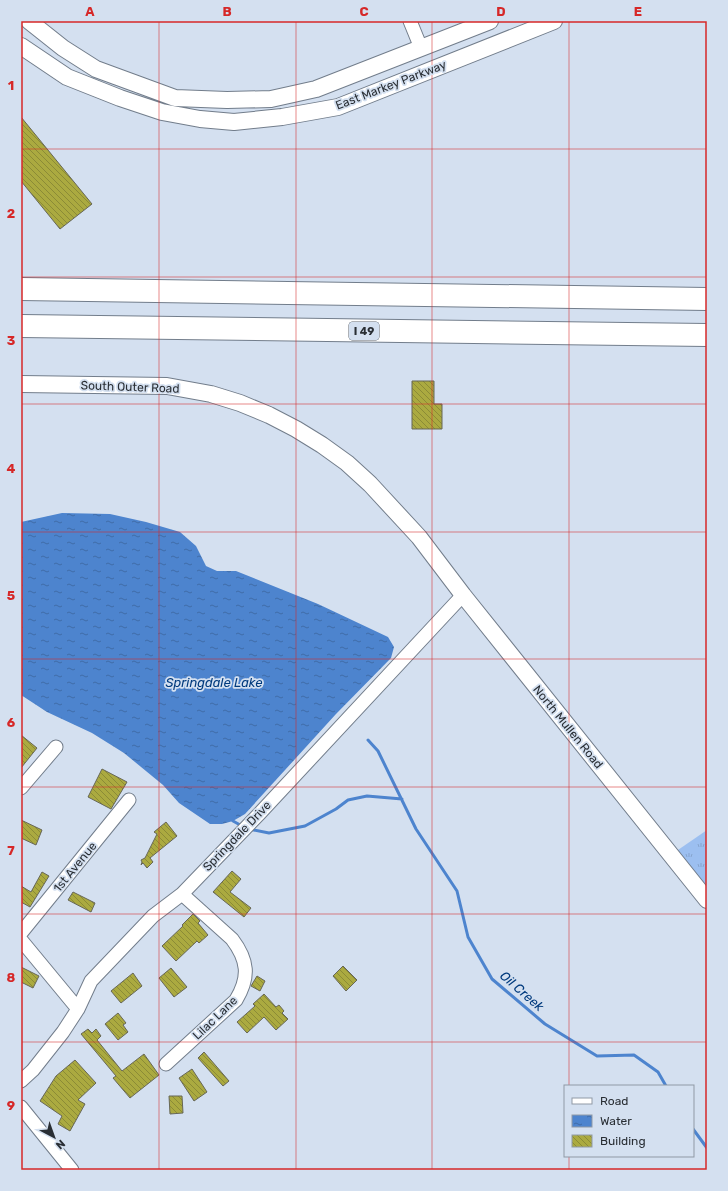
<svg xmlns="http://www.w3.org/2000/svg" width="728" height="1191" font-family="Rubik,sans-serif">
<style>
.grass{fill:url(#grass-tufts)}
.water{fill:url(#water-ripples)}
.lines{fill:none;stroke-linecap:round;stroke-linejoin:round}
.stream{stroke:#4d84ce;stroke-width:3}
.building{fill:url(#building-back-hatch);stroke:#676757}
.minor-casing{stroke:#727d8b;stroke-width:15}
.tertiary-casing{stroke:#727d8b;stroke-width:18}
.motorway-casing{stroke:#727d8b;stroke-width:24}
.minor{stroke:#fff;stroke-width:13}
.tertiary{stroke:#fff;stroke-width:16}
.motorway{stroke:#fff;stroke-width:22}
.grid{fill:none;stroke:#d62828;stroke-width:1;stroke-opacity:0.55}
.labels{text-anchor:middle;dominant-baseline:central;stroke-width:3.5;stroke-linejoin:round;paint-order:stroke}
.shield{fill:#d4e0f0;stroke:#5c636c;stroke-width:1}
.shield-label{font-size:11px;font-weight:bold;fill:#292e34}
.street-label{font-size:12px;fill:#292e34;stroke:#d4e0f0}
.water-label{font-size:13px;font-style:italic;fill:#003a7d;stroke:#d4e0f0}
.neatline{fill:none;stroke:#d62828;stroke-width:1.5}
.grid-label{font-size:13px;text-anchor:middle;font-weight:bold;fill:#d62828}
</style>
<defs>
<pattern id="grass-tufts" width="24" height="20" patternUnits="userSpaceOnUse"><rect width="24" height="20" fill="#9cbff0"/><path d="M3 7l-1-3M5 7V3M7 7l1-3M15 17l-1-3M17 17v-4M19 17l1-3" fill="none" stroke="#86a4ce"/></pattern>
<pattern id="water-ripples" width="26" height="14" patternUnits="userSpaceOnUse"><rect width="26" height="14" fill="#4d84ce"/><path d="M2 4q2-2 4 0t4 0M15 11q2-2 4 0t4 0" fill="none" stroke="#406ca8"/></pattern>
<pattern id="building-back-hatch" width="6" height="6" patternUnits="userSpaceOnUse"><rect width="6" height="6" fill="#abaa40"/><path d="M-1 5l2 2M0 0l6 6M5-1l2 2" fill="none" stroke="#8b8b36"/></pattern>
</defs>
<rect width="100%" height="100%" fill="#d4e0f0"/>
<!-- grass -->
<path class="grass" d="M707,830V891L675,852Z"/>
<!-- water -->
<path class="water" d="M62,513L110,514L146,522L180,532L196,546L206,566L217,571H236L318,604L388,637L394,647L391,658L336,714L245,814L233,821L222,824H210L179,803L163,785L124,753L92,733L47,712L21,695V522Z"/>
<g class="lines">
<!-- stream -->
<path class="stream" d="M368,740L378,751L416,829L457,891L468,937L492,979L545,1024L597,1056L634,1055L658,1072L666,1086
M233,821L242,826
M249,829L269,833L305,826L336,809L348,800L367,796L402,799
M693,1129L707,1148"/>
</g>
<!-- building -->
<path class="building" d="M21,117L92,204L60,229L21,181Z
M412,381H434V404H442V429H412Z
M21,735L37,748L21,768Z
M102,769L127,782L111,809L88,797Z
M21,820L42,830L36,845L21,838Z
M166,822L177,836L150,858L153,862L147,868L143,863L141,865L142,862L141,860L145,858L157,834L154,832Z
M232,871L241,879L230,892L251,908L244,917L213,892Z
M42,872L49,876L30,907L21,902V886L31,892Z
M73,892L95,903L91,912L68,900Z
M193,914L200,921L198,923L208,935L199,943L197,941L176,961L162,946L183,926L182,925Z
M343,966L357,980L346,991L333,976Z
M21,967L39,976L33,988L21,982Z
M171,968L187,987L174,997L159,978Z
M133,973L142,986L121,1003L111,991Z
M257,976L265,981L260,991L251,986Z
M264,994L276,1007L279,1005L284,1011L282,1013L288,1019L276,1030L264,1017L247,1033L237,1022L255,1006L253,1004Z
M118,1013L126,1023L123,1025L128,1032L118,1040L105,1024Z
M88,1029L92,1033L96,1029L101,1036L97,1040L122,1071L144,1054L159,1075L130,1098L113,1078L116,1076L81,1034Z
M204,1052L229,1081L223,1086L198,1058Z
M75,1060L96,1083L78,1100L85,1104L70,1131L58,1124L62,1116L40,1101L56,1076Z
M192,1069L207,1092L194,1101L179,1078Z
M169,1096H182L183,1113L170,1114Z"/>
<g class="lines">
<defs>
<path id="minor" d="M410,21L421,48
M21,788L56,747
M21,933L129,800
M21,940L78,1009
M166,1064L236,1000C250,977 248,960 232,939L182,894
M21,1081L33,1070L63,1032L78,1009L91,981L153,916L182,894L260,813L463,595
M21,1107L72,1170"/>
<path id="tertiary" d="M29,21L63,48L96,69L175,98L227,100L271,99L316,89L490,21
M21,46L67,77L120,98L162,112L200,119L234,122L282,117L338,107L554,21
M21,384L167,386L211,394L240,403L269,415L296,429L322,445L347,463L370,484L419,537L463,595L707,900"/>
<path id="motorway" d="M21,289L707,299
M21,326L707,335"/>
</defs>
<!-- minor casing -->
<use href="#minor" class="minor-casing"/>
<!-- tertiary casing -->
<use href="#tertiary" class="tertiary-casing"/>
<!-- motorway casing -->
<use href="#motorway" class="motorway-casing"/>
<!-- minor -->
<use href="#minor" class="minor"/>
<!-- tertiary -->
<use href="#tertiary" class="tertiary"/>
<!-- motorway -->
<use href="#motorway" class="motorway"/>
</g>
<!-- grid -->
<path class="grid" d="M159,21V1170M296,21V1170M432,21V1170M569,21V1086M21,149H707M21,277H707M21,404H707M21,532H707M21,659H707M21,787H707M21,914H707M21,1042H707M569,1156V1170"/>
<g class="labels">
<!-- shield labels -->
<rect class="shield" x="349" y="322" width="30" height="18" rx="3"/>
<g class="shield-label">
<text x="364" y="331">I 49</text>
</g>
<!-- street labels -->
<g class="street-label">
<text transform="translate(391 85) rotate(-21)">East Markey Parkway</text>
<text transform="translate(130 387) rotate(2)">South Outer Road</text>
<text transform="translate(568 727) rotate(51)">North Mullen Road</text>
<text transform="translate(237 836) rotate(-46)">Springdale Drive</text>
<text transform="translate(75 867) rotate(-51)">1st Avenue</text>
<text transform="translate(215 1018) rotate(-44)">Lilac Lane</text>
</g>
<!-- water labels -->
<g class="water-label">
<text x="214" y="682">Springdale Lake</text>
<text transform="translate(522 991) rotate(41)">Oil Creek</text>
</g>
</g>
<!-- border -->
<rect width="728" height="1191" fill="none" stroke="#d4e0f0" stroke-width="44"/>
<!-- legend -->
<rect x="564" y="1085" width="130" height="72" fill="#d4e0f0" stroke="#9099a5"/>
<rect x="572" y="1098" width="20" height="6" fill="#ffffff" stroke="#9099a5"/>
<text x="600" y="1105" font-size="12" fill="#292e34">Road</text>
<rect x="572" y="1115" width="20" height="12" fill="url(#water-ripples)" stroke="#9099a5"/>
<text x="600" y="1125" font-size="12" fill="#292e34">Water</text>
<rect x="572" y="1135" width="20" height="12" fill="url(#building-back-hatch)" stroke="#9099a5"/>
<text x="600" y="1145" font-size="12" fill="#292e34">Building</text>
<!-- north arrow -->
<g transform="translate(54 1137) rotate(139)" stroke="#d4e0f0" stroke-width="3" paint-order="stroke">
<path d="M0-3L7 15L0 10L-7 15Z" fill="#292e34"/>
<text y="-6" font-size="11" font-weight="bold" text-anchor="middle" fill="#292e34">N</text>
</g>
<rect x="22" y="22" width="684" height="1147" class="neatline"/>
<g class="grid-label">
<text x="90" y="16">A</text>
<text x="227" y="16">B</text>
<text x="364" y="16">C</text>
<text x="501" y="16">D</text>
<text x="638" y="16">E</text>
<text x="11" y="90">1</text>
<text x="11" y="218">2</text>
<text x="11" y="345">3</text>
<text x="11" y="473">4</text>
<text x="11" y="600">5</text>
<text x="11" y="727">6</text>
<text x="11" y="855">7</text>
<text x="11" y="982">8</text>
<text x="11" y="1110">9</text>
</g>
</svg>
